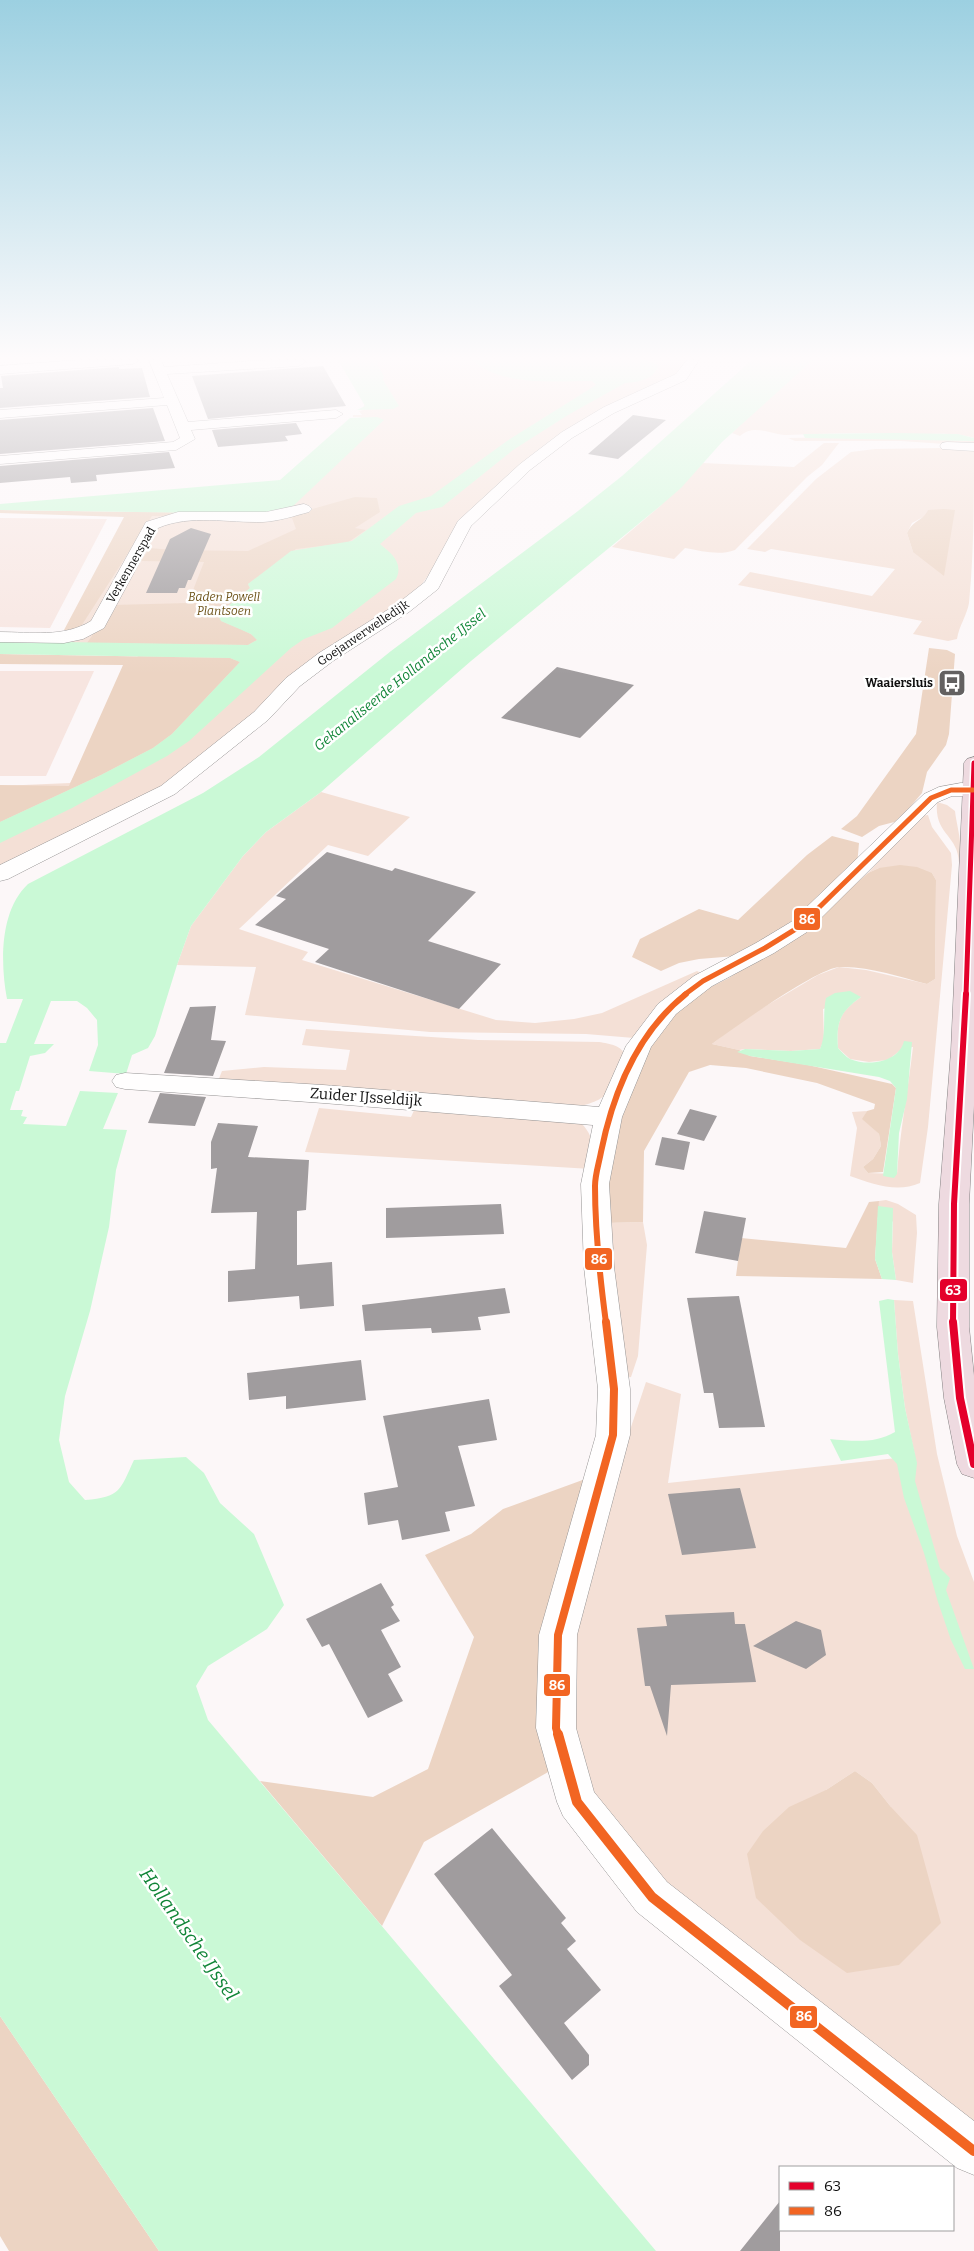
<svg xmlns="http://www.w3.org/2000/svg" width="974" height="2251" font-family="Bitter,serif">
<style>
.green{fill:#f4e0d6;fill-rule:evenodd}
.forest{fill:#ecd4c3}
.pitch{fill:#f7e5e0}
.water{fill:#caf9d6}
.building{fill:#a09c9e}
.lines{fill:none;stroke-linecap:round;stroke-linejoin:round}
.street-casing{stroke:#969494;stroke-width:1}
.primary-casing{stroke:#848182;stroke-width:1}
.street{fill:#fffefe;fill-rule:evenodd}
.primary{fill:#eedae0;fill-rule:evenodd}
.bus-1-far2-casing{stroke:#fff;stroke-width:8}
.bus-1-far1-casing{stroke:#fff;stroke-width:10}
.bus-1-casing{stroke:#fff;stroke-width:12}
.bus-2-far3-casing{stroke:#fff;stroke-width:8}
.bus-2-far2-casing{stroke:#fff;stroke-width:10}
.bus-2-far1-casing{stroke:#fff;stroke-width:12}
.bus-2-casing{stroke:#fff;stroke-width:14}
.bus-1-far2{stroke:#e4002b;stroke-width:5}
.bus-1-far1{stroke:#e4002b;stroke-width:6}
.bus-1{stroke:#e4002b;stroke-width:8}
.bus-2-far3{stroke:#f26522;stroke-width:5}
.bus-2-far2{stroke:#f26522;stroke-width:6}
.bus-2-far1{stroke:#f26522;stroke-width:8}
.bus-2{stroke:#f26522;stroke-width:10}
.labels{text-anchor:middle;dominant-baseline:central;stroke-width:5;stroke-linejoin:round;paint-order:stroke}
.far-street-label{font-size:12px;fill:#101010;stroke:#fff}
.far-park-label{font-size:12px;font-style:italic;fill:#6e541b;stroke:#fff}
.far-poi-label{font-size:12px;font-weight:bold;fill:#101010;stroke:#fff;text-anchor:end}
.far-water-label{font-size:14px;font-style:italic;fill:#108537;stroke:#fff}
.street-label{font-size:15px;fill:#101010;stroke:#fff}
.near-water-label{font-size:19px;font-style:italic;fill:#108537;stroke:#fff}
.line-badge{stroke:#fff;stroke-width:2}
.badge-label{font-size:14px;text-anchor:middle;font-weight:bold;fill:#fff}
</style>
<rect width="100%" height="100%" fill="#fcf7f8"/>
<!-- green -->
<path class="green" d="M345,360H690L670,381L522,466L432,570L417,591L186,774L0,872V786L70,783L140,652L66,647L141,508L284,509L361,417H353V415H362L359,411L363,410L366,397Z
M813,360H974V438C956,432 936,434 917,434C874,433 831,433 787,435C772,435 754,423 740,436L732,433L769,397Z
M838,437L974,441V446L901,441H795L788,438Z
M824,443H839L822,465L807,477L735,550C719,556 702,551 685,548L674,559L612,547L659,507L702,463L794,467Z
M942,448L974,449C974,500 974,552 969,603C967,615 959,626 957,639L948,641L913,634L922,621L738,585L750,572L872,596L895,569L771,549L765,552L747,549L816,479L851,452L875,449ZM925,516L913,552L907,533L912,523Z
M321,792L410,817L368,856L328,845L239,929L308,952L302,960L496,1020L535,1023L574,1019L602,1013L697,971L701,973L634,1038L586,1034L430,1032L245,1015L256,967L177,965L191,926L243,856L266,832Z
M937,802L947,805L955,811C956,823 965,853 959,863C958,834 934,835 937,802Z
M928,815L932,827L951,853L952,865L928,1127L920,1183C897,1193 872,1184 850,1176L857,1128L852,1112L867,1111L863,1119L879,1134L881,1146L873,1159L863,1167L868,1173L897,1174C900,1131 908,1090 913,1047L902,1049L888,1060L869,1062L850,1059L838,1048C836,1023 839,1012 861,997L823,1009L824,1040L820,1049L791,1051L745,1049L739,1050L712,1044L742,1020L818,975L839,967L866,970L927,984L935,979L936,880L932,873L879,868L868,873L921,816Z
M306,1029L478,1040L599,1042C610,1044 622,1045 626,1057C608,1093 612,1100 571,1108L218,1081L222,1071L264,1067L346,1070L350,1050L302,1045Z
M417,1104L581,1123C596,1138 592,1149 591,1169L305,1152L319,1108L411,1117Z
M886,1200L898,1204L916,1215L917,1233L913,1283L896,1280L892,1252L893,1222L878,1206L879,1201Z
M643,1222L647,1245L638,1356L631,1377L626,1378L606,1223Z
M894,1300L913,1301L937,1454L957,1536L974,1582V2131L688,1903L622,1838L595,1799L563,1691L599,1523L646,1382L681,1394L668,1483L915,1456L905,1408L898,1354ZM855,1771L872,1783L891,1807L826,1790Z"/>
<!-- forest -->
<path class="forest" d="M355,497L377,498L380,512L355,528L366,530L347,543L296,549L248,584L250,588L222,611L221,621L241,629L256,637L257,640L248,645L87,643L113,605L188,603L204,562L141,561L150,548L172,550L248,551L296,529L292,518L152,516L78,631L64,630L124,517L0,513V510L279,514L298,513Z
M944,509L955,510L944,576L913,552L907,533C914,519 923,521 928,510Z
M929,648L947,650L955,654L949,734L946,745L927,772L922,793L898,821L879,826L862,837L841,829L857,816L916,734Z
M0,654L230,658L240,662L172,734L153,748L101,775L0,822V785L69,786L123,665L0,664Z
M832,836L859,843L857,866L804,914L736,956L699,959L679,963L661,971L632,957L640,939L699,909L738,920L807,855Z
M900,865L917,867L932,873L936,880L935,979L927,984C900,977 869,966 840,967C819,967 732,1029 712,1044L739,1050L750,1056L808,1065L892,1084L896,1088L883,1172L868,1173L863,1167L873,1159L881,1146L879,1134L862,1119L867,1111L874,1109L875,1104L817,1083L746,1068L710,1065L689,1072L644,1151L643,1222L606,1223L611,1143L645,1050L672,1016L696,994L729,978L833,904L868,873L879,868Z
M879,1201L875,1259L882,1279L736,1276L741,1238L846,1248L869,1202Z
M588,1478L550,1771L424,1842L382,1926L260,1781L373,1797L428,1769L474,1637L425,1555L471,1534L503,1509Z
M855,1771L872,1783L891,1807L917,1835L941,1923L899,1965L847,1973L800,1940L756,1898L747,1854L763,1831L789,1807L826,1790Z
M0,2016L159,2251H9L0,2236Z"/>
<!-- pitch -->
<path class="pitch" d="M0,518L107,519L50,628L0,627Z
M0,671H94L46,776H0Z"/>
<!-- water -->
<path class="water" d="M338,360H381L377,365L384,376L383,380L399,406L393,409L357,410L365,406Z
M472,360H646L658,365C655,380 638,382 625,383L568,415L513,450L442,507L416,513L380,544C391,553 404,563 396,579L332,628L304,639L291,648L189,741L167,756L72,808L0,843V822L101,775L153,748L172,734L240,662L230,658L0,654V641L248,645L257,640L251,634L221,621L219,617L222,611L250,588L248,584L291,551L352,541L399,506L431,496L507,441L596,385L592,381C554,381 503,387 472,360Z
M752,360H813L722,442L681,488L659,507L471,661L321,792L266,832L243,856L191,926L177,965L155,1036L148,1048L132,1055L126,1074L89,1071L98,1045L97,1020L87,1008L77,1001H51L34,1044H54L45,1053L30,1056L19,1091H16L10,1110H23L21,1116L27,1117L23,1124L66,1126L80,1091L118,1093L103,1129L127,1130L116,1170L109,1227L90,1311L65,1396L59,1440L69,1482L85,1500C121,1497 120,1490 134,1460L186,1457L204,1473L220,1503L254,1534L284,1605L267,1629L208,1666L196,1686L208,1720L656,2251H159L0,2016V1043H6L23,999H7C0,962 0,910 28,884L203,793L259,757L391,651L578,511L622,476Z
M377,417L384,420L290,509L279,514L0,510V504L280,480L350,418Z
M894,433L958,434L974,438V441L805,438L803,434Z
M850,991L861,997C840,1012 836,1022 838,1048C842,1052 846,1057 850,1059C869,1067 899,1062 904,1041L912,1042L907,1099L899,1133L897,1174L894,1178L883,1176L896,1088L890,1081L879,1077L750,1056L737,1052L745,1049L791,1051L820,1049C827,1033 822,1015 826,998L835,993Z
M878,1206L893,1208L892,1252L896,1280L882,1279L875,1259Z
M888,1299L894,1300L898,1354L905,1408L917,1463L915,1481L940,1568L950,1578L946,1590L974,1669H965L951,1640L938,1602L924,1553L904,1498L897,1464L888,1454L841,1461L830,1439C852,1441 875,1444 895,1432L879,1301Z"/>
<!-- building -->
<path class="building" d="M323,366L346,406L208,419L192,376Z
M119,367V369L142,368L150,397L0,408V388H3L1,376Z
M153,408L165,441L0,454V420Z
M633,415L666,420L618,459L588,454Z
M296,423L302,434L285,436L288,441L218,447L212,430Z
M169,452L175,468L96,475L97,481L71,483L70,477L0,483V466Z
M191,528L211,534L191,580H188L185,588H179L177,593H146L170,539Z
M557,667L634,685L580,738L501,718Z
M327,852L392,871L395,868L476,892L428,941L501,964L459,1009L315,962L329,949L255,925L286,899L276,896Z
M216,1006L211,1040L226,1041L213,1076L164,1073L190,1007Z
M160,1093L206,1097L195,1126L148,1123Z
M690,1109L717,1116L704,1141L677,1134Z
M218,1123L258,1126L248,1157L309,1160L306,1210L297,1211V1265L332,1262L334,1306L300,1309L299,1296L228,1302V1271L255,1269L257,1212L211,1213L217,1168L211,1169V1142Z
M662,1137L690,1142L684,1170L655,1165Z
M501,1204L504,1234L386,1238V1208Z
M704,1211L746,1218L738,1261L695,1253Z
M505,1288L510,1313L478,1317L481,1330L432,1333L431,1328L365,1331L362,1305Z
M739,1296L765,1427L719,1428L713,1393H704L687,1298Z
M361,1360L366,1400L286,1409V1396L249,1400L247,1373Z
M489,1399L497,1440L458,1446L475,1506L445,1512L450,1531L402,1540L398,1520L368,1525L364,1493L398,1487L383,1416Z
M740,1488L756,1548L682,1555L668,1494Z
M381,1583L394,1605L391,1607L400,1621L381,1630L401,1667L388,1674L403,1701L368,1718L329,1644L322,1647L306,1619Z
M734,1612L735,1624H745L756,1682L671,1685L667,1736L650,1686H645L637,1628L667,1626L665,1615Z
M796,1621L821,1630L826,1655L806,1669L753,1646Z
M492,1828L566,1918L561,1923L576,1941L567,1949L601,1990L564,2023L589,2055V2065L572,2080L499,1986L512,1975L434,1874Z
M780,2201V2251H740Z"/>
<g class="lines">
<defs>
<path id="street" d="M80,360H139L133,364L0,374V366Z
M149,360H161L164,367L269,360H304L305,362L299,366L167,374L188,422L336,410L343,414L336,418L191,430L195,439L176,450L0,464V456L173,442L180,438L167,405L0,418V410L164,398Z
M687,360H699L686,380L614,413L572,438L530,470L471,526L438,589L409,612L333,661L300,686L268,720L175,794L8,879L0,881V865L161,786L254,712L286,678L319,653L397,604L425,582L458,521L520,464L562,432L604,407L676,374Z
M947,442L974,443V451L942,449L940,446L942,443Z
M304,504L309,506L312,509L309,512C294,516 279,521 263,522C228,523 191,514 158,528L104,628L83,639L64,643L0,642V632C31,632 63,638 91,621L146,522L178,512H266Z
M961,783L974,784V796H952L938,802L807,932L774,953L712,986L676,1014L651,1047L622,1117L609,1184L614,1267L630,1389V1435L577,1635L576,1728L594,1792L667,1882L974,2121V2175L957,2168L637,1912L563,1816L557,1802L536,1728L539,1635L596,1435L598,1389L584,1267L581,1184L593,1125L323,1103L125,1089L116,1087L112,1081L116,1075L125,1073L323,1085L599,1107L626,1046L658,1004L694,976L756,943L791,922L924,794L939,787Z"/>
<path id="primary" d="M974,757V1105L969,1204V1327L974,1376V1478L962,1474L957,1464L944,1398L937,1327L939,1204L951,1051L964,763L967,759Z"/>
</defs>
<!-- street casing -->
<use href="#street" class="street-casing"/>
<!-- primary casing -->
<use href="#primary" class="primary-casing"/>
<!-- street -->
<use href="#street" class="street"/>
<!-- primary -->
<use href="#primary" class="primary"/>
<defs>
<path id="bus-1-far2" d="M966,995L974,763"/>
<path id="bus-1-far1" d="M953,1323L954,1204L966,994"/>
<path id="bus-1" d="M953,1322L960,1398L974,1464"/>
<path id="bus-2-far3" d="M684,995L703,981L765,948L799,927L931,798L951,790H973"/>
<path id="bus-2-far2" d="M606,1323C600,1278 595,1232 595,1186C595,1175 599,1163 601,1152C613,1093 638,1032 686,994"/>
<path id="bus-2-far1" d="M558,1735L556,1728L558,1635L613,1435L614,1389L606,1322"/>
<path id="bus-2" d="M558,1734L577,1802L652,1897L974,2151"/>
</defs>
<!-- bus-1-far2 casing -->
<use href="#bus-1-far2" class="bus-1-far2-casing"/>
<!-- bus-1-far1 casing -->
<use href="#bus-1-far1" class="bus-1-far1-casing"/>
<!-- bus-1 casing -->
<use href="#bus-1" class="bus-1-casing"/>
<!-- bus-2-far3 casing -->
<use href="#bus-2-far3" class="bus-2-far3-casing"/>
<!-- bus-2-far2 casing -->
<use href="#bus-2-far2" class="bus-2-far2-casing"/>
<!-- bus-2-far1 casing -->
<use href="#bus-2-far1" class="bus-2-far1-casing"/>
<!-- bus-2 casing -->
<use href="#bus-2" class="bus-2-casing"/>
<!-- bus-1-far2 -->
<use href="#bus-1-far2" class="bus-1-far2"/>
<!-- bus-1-far1 -->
<use href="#bus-1-far1" class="bus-1-far1"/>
<!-- bus-1 -->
<use href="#bus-1" class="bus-1"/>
<!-- bus-2-far3 -->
<use href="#bus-2-far3" class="bus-2-far3"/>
<!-- bus-2-far2 -->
<use href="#bus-2-far2" class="bus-2-far2"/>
<!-- bus-2-far1 -->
<use href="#bus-2-far1" class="bus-2-far1"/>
<!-- bus-2 -->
<use href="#bus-2" class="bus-2"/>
</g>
<!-- sky -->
<linearGradient id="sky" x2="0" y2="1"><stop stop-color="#9cd0e1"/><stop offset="0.53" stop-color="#fefbfc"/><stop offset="1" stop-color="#fefbfc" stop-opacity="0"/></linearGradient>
<rect width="974" height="675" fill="url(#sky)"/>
<!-- icons -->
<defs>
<symbol id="bus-square" viewBox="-11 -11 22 22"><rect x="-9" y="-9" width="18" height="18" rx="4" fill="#636161" stroke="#fff"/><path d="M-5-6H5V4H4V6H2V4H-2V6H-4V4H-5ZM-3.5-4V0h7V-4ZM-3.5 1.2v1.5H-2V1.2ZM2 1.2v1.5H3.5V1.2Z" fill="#fff"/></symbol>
</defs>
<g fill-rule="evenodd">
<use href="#bus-square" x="936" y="667" width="32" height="32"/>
</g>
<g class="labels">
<!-- far-street labels -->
<g class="far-street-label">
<text transform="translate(131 565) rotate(-60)">Verkennerspad</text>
<text transform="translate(363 633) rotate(-34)">Goejanverwelledijk</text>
</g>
<!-- far-park labels -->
<g class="far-park-label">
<text x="224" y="597">Baden Powell<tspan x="224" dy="14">Plantsoen</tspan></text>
</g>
<!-- far-poi labels -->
<g class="far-poi-label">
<text x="933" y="683">Waaiersluis</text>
</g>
<!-- far-water labels -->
<g class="far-water-label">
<text transform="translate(400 680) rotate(-39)">Gekanaliseerde Hollandsche IJssel</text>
</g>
<!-- street labels -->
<g class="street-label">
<text transform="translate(366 1097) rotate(4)">Zuider IJsseldijk</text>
</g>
<!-- near-water labels -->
<g class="near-water-label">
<text transform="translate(189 1934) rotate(55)">Hollandsche IJssel</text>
</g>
</g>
<g class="line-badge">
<rect x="793" y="907" width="28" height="24" rx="5" fill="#f26522"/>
<rect x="584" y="1247" width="29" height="24" rx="5" fill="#f26522"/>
<rect x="939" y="1278" width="29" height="24" rx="5" fill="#e4002b"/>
<rect x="543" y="1673" width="28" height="24" rx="5" fill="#f26522"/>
<rect x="789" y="2005" width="29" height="24" rx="5" fill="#f26522"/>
</g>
<g class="badge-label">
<text x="807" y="924">86</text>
<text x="599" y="1264">86</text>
<text x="953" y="1295">63</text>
<text x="557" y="1690">86</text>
<text x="804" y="2021">86</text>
</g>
<!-- legend -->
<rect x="779" y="2166" width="175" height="65" fill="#ffffff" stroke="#9f9f9f"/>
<rect x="789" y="2182" width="25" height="8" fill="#e4002b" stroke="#9f9f9f"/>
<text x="824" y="2191" font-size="15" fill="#101010">63</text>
<rect x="789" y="2207" width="25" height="8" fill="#f26522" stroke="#9f9f9f"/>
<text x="824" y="2216" font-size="15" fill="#101010">86</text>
</svg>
